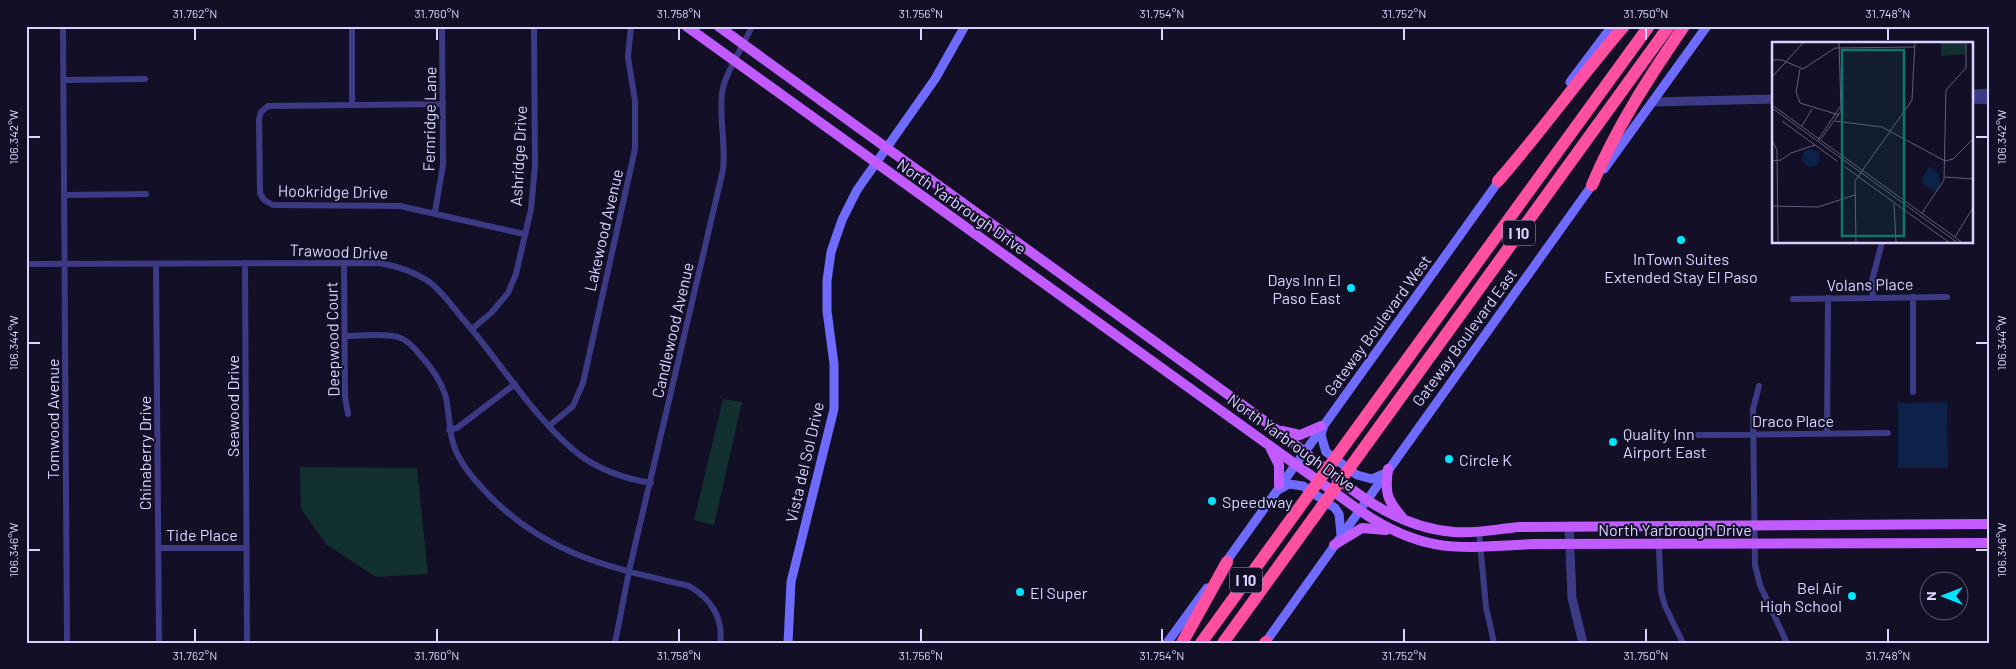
<svg xmlns="http://www.w3.org/2000/svg" width="2016" height="669" font-family="Barlow,sans-serif">
<style>
.green{fill:#12302f}
.water{fill:#0c2248}
.lines{fill:none;stroke-linecap:round;stroke-linejoin:round}
.minor{stroke:#3d3a85;stroke-width:6}
.tertiary{stroke:#3d3a85;stroke-width:9}
.secondary{stroke:#6f6bff;stroke-width:9}
.primary{stroke:#c25bff;stroke-width:10}
.motorway{stroke:#ff4fa3;stroke-width:12}
.ticks{fill:none;stroke:#d9d4ff;stroke-width:2}
.poi-dot{fill:#00e5ff;stroke:#130f26;stroke-width:2}
.labels{text-anchor:middle;dominant-baseline:central;stroke-width:4;stroke-linejoin:round;paint-order:stroke}
.shield{fill:#130f26;stroke:#9e99be;stroke-width:1}
.shield-label{font-size:15px;font-weight:bold;fill:#d9d4ff}
.street-label{font-size:16px;fill:#d9d4ff;stroke:#130f26}
.poi-label{font-size:16px;fill:#d9d4ff;stroke:#130f26;text-anchor:start}
.inset-road{fill:none;stroke:#625e7d;stroke-width:1}
.view{fill:#0f766e;fill-opacity:0.15;stroke:#0f766e;stroke-width:2.5}
.inset-edge{fill:none;stroke:#d9d4ff;stroke-width:2.5}
.neatline{fill:none;stroke:#d9d4ff;stroke-width:2}
.ticks-label{font-size:12px;text-anchor:middle;fill:#d9d4ff}
</style>
<rect width="100%" height="100%" fill="#130f26"/>
<!-- green -->
<path class="green" d="M723,399L742,402L714,525L694,520Z
M300,467L417,468L428,574L376,577L326,544L301,509Z"/>
<!-- water -->
<path class="water" d="M1947,402L1948,468H1898V403Z"/>
<g class="lines">
<!-- minor -->
<path class="minor" d="M63,26L67,643
M352,26V105
M64,80L145,79
M443,104L268,106L261,112L259,119L260,193L264,200L273,205L400,206L524,234
M65,195L146,194
M435,212L443,165L442,26
M245,263L247,643
M344,263L345,397L348,414
M26,264L379,263C397,266 413,271 428,281C441,290 452,306 462,318C500,361 536,422 581,456C602,471 627,479 651,483
M156,264L159,643
M1873,297L1872,281L1882,242
M1793,299L1947,297
M472,329L491,313L508,293L516,274L531,209L535,166L534,26
M345,336C361,336 382,333 398,337C408,340 414,348 421,356C431,367 440,380 445,394C450,411 448,429 454,446C460,463 472,477 484,490C543,554 608,567 689,586C710,598 724,618 720,643
M1759,386L1753,409L1755,565L1760,585L1787,643
M1913,392V297
M549,426L573,406L583,383L635,149V101L628,57L631,26
M449,430L457,428L515,384
M1827,433L1828,298
M1698,435L1888,433
M1658,527L1661,592L1665,606L1683,643
M1479,532L1486,607L1494,643
M158,548H246
M615,643L629,571L723,170C726,144 719,119 722,93C725,72 744,46 752,26"/>
<!-- tertiary -->
<path class="tertiary" d="M1973,94L1990,93
M1972,99L1990,100
M1653,102L1774,99
M1569,526L1572,598L1583,643"/>
<!-- secondary -->
<path class="secondary" d="M1570,82L1612,26
M1604,169L1707,26
M1324,425L1321,435L1326,452L1357,475L1372,479L1383,474
M1278,490L1289,484L1303,486L1335,508L1339,514L1341,535
M1223,566L1501,178
M788,643L791,582L834,409V364L827,311V281L831,252L842,220L857,190L935,79L965,26
M1167,643L1207,588
M1265,643L1595,181"/>
<!-- primary -->
<path class="primary" d="M686,26L1359,510C1424,555 1460,548 1534,544L1990,543
M718,26L1277,430C1330,471 1383,527 1454,532C1475,534 1497,529 1519,527L1990,524
M1282,431L1300,435L1321,426
M1269,445L1279,465V485
M1388,469C1385,492 1386,499 1402,517
M1334,545L1362,528L1386,530"/>
<!-- motorway -->
<path class="motorway" d="M1498,181C1542,131 1580,77 1624,26
M1592,185C1616,128 1649,77 1684,26
M1182,643L1227,562
M1201,643L1649,26
M1223,643L1669,26
M1265,643L1266,642"/>
</g>
<!-- ticks -->
<path class="ticks" d="M195,28V40M437,28V40M679,28V40M921,28V40M1162,28V40M1404,28V40M1646,28V40M1888,28V40M28,137H40M1976,137H1988M28,343H40M1976,343H1988M28,550H40M1976,550H1988M195,629V642M437,629V642M679,629V642M921,629V642M1162,629V642M1404,629V642M1646,629V642M1888,629V642"/>
<!-- markers -->
<g class="poi-dot">
<circle cx="1681" cy="240" r="5"/>
<circle cx="1351" cy="288" r="5"/>
<circle cx="1613" cy="442" r="5"/>
<circle cx="1449" cy="459" r="5"/>
<circle cx="1212" cy="501" r="5"/>
<circle cx="1020" cy="592" r="5"/>
<circle cx="1852" cy="596" r="5"/>
</g>
<g class="labels">
<!-- shield labels -->
<g class="shield">
<rect x="1503" y="220.5" width="32" height="25" rx="4"/>
<rect x="1230" y="567.5" width="32" height="25" rx="4"/>
</g>
<g class="shield-label">
<text x="1519" y="233">I 10</text>
<text x="1246" y="580">I 10</text>
</g>
<!-- street labels -->
<g class="street-label">
<text transform="translate(429 119) rotate(-89)">Fernridge Lane</text>
<text transform="translate(518 156) rotate(-87)">Ashridge Drive</text>
<text transform="translate(333 191) rotate(1)">Hookridge Drive</text>
<text transform="translate(962 206) rotate(35)">North Yarbrough Drive</text>
<text transform="translate(603 230) rotate(-77)">Lakewood Avenue</text>
<text transform="translate(339 251) rotate(2)">Trawood Drive</text>
<text transform="translate(1870 284) rotate(-1)">Volans Place</text>
<text transform="translate(1377 325) rotate(-54)">Gateway Boulevard West</text>
<text transform="translate(672 330) rotate(-77)">Candlewood Avenue</text>
<text transform="translate(1464 337) rotate(-54)">Gateway Boulevard East</text>
<text transform="translate(332 339) rotate(-91)">Deepwood Court</text>
<text transform="translate(232 406) rotate(-90)">Seawood Drive</text>
<text transform="translate(52 419) rotate(-90)">Tomwood Avenue</text>
<text x="1793" y="420">Draco Place</text>
<text transform="translate(1292 442) rotate(36)">North Yarbrough Drive</text>
<text transform="translate(144 453) rotate(-90)">Chinaberry Drive</text>
<text transform="translate(804 462) rotate(-77)">Vista del Sol Drive</text>
<text x="1675" y="529">North Yarbrough Drive</text>
<text x="202" y="534">Tide Place</text>
</g>
<!-- poi labels -->
<g class="poi-label">
<text x="1681" y="258" text-anchor="middle">InTown Suites<tspan x="1681" dy="18">Extended Stay El Paso</tspan></text>
<text x="1341" y="279" text-anchor="end">Days Inn El<tspan x="1341" dy="18">Paso East</tspan></text>
<text x="1623" y="433">Quality Inn<tspan x="1623" dy="18">Airport East</tspan></text>
<text x="1459" y="459">Circle K</text>
<text x="1222" y="501">Speedway</text>
<text x="1842" y="587" text-anchor="end">Bel Air<tspan x="1842" dy="18">High School</tspan></text>
<text x="1030" y="592">El Super</text>
</g>
</g>
<!-- overview -->
<g transform="translate(1772 42)">
<rect width="201" height="201" fill="#130f26"/>
<path d="M169,0H193L194,12L169,14Z" fill="#12302f"/>
<path d="M30 116a9 9 0 1 1 18 0a9 9 0 1 1-18 0ZM158,124L167,132L168,144L164,150L151,142L150,136Z" fill="#0c2248"/>
<path class="inset-road" d="M0,18H10L31,27L63,6L143,5M28,27L24,50L28,61L67,73M0,35L32,0M0,63L191,201M0,66L186,201M10,79L65,119M63,79L110,85L173,119L181,117L202,96M30,84L40,67M49,97L69,69L67,0M0,98L5,108L6,201M46,98L68,65M0,119L9,118L19,111L43,103M73,125L178,201M173,135L202,137M122,162L124,201M0,164L46,165L83,153M150,171L172,138L174,48L194,26V0M82,194H123M183,195L202,164M84,201L83,139L140,58L143,0"/>
<path class="view" d="M70,8H132V194H70Z"/>
<rect width="201" height="201" class="inset-edge"/>
</g>
<!-- border -->
<rect width="2016" height="669" fill="none" stroke="#130f26" stroke-width="55"/>
<!-- north arrow -->
<g transform="translate(1944 596) rotate(270)"><circle r="24" fill="#130f26" stroke="#625e7d"/>
<path d="M0-4L9 19L0 12L-9 19Z" fill="#00e5ff"/>
<text y="-8" font-size="14" font-weight="bold" text-anchor="middle" fill="#d9d4ff">N</text>
</g>
<rect x="28" y="28" width="1960" height="614" class="neatline"/>
<g class="ticks-label">
<text x="195" y="18">31.762°N</text>
<text x="437" y="18">31.760°N</text>
<text x="679" y="18">31.758°N</text>
<text x="921" y="18">31.756°N</text>
<text x="1162" y="18">31.754°N</text>
<text x="1404" y="18">31.752°N</text>
<text x="1646" y="18">31.750°N</text>
<text x="1888" y="18">31.748°N</text>
<text transform="translate(2002 137) rotate(-90)" y="4">106.342°W</text>
<text transform="translate(14 137) rotate(-90)" y="4">106.342°W</text>
<text transform="translate(2002 343) rotate(-90)" y="4">106.344°W</text>
<text transform="translate(14 343) rotate(-90)" y="4">106.344°W</text>
<text transform="translate(2002 550) rotate(-90)" y="4">106.346°W</text>
<text transform="translate(14 550) rotate(-90)" y="4">106.346°W</text>
<text x="195" y="660">31.762°N</text>
<text x="437" y="660">31.760°N</text>
<text x="679" y="660">31.758°N</text>
<text x="921" y="660">31.756°N</text>
<text x="1162" y="660">31.754°N</text>
<text x="1404" y="660">31.752°N</text>
<text x="1646" y="660">31.750°N</text>
<text x="1888" y="660">31.748°N</text>
</g>
</svg>
